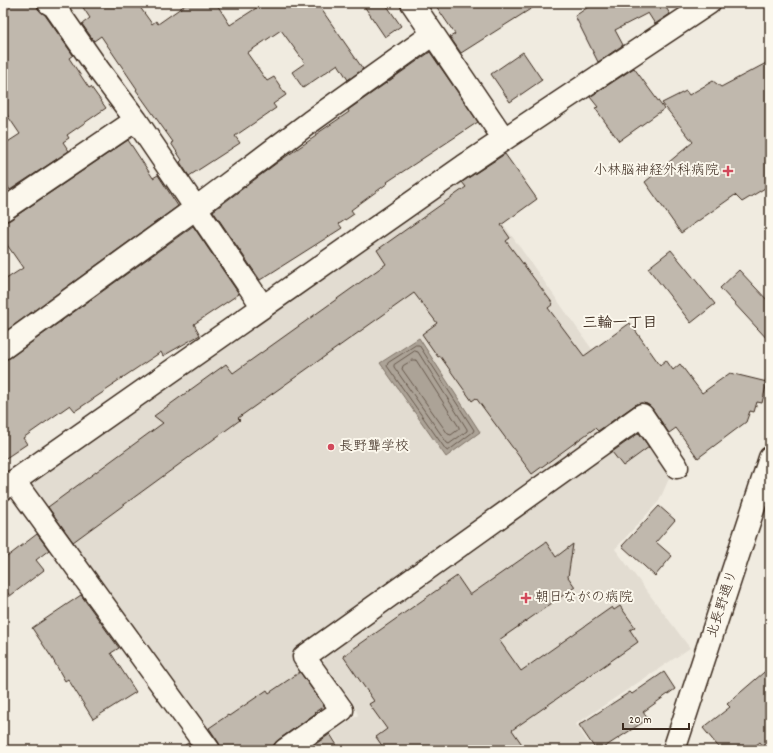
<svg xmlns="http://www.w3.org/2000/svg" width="773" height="753" font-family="Dekko,'Klee One',sans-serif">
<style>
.built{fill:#e2dcd1}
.water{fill:#aca397;stroke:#7f7367}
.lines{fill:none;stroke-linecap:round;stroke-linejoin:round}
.shore{stroke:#685a4e;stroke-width:1}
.building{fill:#c0b8ad;stroke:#3b2a1e}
.minor-casing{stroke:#3b2a1e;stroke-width:25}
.tertiary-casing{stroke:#3b2a1e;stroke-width:25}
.minor{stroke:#fbf7ec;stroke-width:22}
.tertiary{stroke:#fbf7ec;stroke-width:22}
.poi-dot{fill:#d1495b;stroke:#fbf7ec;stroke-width:1.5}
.labels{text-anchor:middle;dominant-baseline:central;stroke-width:4;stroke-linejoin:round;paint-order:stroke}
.poi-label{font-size:14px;fill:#3b2a1e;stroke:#fbf7ec;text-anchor:start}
.street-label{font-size:14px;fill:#3b2a1e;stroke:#fbf7ec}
.neighbourhood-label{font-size:15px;font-weight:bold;fill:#3b2a1e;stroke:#fbf7ec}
</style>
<rect width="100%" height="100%" fill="#f0ebe0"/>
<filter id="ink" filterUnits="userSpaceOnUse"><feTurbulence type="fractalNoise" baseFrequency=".025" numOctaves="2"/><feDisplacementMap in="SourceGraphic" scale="8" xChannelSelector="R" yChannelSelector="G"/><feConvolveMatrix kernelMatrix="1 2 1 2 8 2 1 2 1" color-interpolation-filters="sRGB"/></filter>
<g filter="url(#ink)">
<!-- built -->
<path class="built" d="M468,174L635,410L298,654L335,712L279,750H214L25,483Z
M638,425L672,472L659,501L615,549L690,648L576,724L593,750H343L331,734L358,715L353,702L333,676L324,666V654Z"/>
<!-- water -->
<path class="water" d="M419,338L480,432L446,457L380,363Z"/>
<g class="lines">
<!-- shore -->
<path class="shore" d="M416,345H419L474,430L473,432L448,451L446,450L387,366L388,363Z
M415,351L418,352L467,429V431L449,444L447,443L394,367V365Z
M413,360H416L459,427V429L451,435L448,434L402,369L403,366Z"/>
</g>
<!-- building -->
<path class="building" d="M3,3H37L38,9L45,15L73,55L69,58L89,88L91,87L106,108L67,135L69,138L63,142L69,151L10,190L3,179V145L20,134L3,109Z
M80,3H137L152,24L156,21L158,24L188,3H216L230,25L264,3H317L363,69L348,80L338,64L303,88L292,72L305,63L281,30L247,53L267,81L274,77L286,95L273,104L276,108L235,136L240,143L189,176L180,162L182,160L171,143L173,142L136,90L137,89L101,36L94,41L82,24L90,18Z
M362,3H385L401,26L385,37Z
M434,3H540L461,53L450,37L455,34Z
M594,3H670L665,6L670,14L655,24L648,13L615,30L623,45L598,62L575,16Z
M430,52L478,122L387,182L388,183L351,210L354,214L339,224L342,228L331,235L260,280L213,211L278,162L316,136L315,135L349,112L348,110Z
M523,52L542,80L510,102L491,74Z
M770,61V185L742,202L735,195L681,233L645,182L693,142L662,103L686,91L689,95L713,81L721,87Z
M634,68L664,109L619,141L595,108L598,107L590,97Z
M128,140L153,178L158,175L178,206L3,333V281L23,268L3,239V222L10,220Z
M505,154L537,199L501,225L510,238L506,241L553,304L548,308L584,356L630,323L660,365L666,360L673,370L680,364L702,393L730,373L767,382L762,403L757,402L754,412L750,411L746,422L698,458L676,428L669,433L652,408L647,404L641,403L635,405L598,431L595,428L532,474L476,398L472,401L440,356L438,357L422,334L437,323L414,293L238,418L240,420L73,542L48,507L163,423L154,416L226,364L233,373L386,264L377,250L466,187L462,182Z
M193,226L239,294L194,324L200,335L163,356L161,352L113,384L114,385L75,411L70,405L23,438L27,444L3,460V360L10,358Z
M671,250L715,304L691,323L648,268Z
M739,270L770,303V342L720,288Z
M639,433L649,447L623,466L612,452Z
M659,506L675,520L656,542L672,556L655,576L622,546Z
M37,534L49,550L36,560L44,570L10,596L3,587V560Z
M546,542L556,557L573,544L568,577L575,587L499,640L521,671L612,607L614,610L620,606L635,627L630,630L638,642L512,730L526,750H385L376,737L387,729L369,704L374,701L343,656L457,576L470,595Z
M81,595L119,648L111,653L136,692L93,719L68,679L65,681L52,658L32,628Z
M770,667V750H766L760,742L750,750H721L703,728L730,707L727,704Z
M300,672L324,706L315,712L316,713L278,740L274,744L273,750H221L219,743L209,728L228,715L229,716L267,690L269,693Z
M664,672L675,689L643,712L648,719L600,750H596L579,725L630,692L632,694Z
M330,734L340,750H307Z
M188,743L194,750H178Z"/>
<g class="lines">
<defs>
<path id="minor" d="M49,3L54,6L98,69L136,120L263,307
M412,3L504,139
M3,210L136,120
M3,348L196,208L310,122L433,34
M14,481L209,750
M3,489L464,166L709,3
M285,750L342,710L304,657L642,415L677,467"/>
<path id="tertiary" d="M674,750L770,458"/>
</defs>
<!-- minor casing -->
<use href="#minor" class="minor-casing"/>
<!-- tertiary casing -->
<use href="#tertiary" class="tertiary-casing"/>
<!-- minor -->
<use href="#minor" class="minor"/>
<!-- tertiary -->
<use href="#tertiary" class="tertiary"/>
</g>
</g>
<!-- markers -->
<g class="poi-dot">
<path d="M726 165h4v4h4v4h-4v4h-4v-4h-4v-4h4z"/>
<circle cx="331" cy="447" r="4"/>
<path d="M524 592h4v4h4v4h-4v4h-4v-4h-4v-4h4z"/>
</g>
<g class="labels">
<!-- poi labels -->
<g class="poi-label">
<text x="719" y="171" text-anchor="end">小林脳神経外科病院</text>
<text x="339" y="447">長野聾学校</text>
<text x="535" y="598">朝日ながの病院</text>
</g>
<!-- street labels -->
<g class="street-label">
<text transform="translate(723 604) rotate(-72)">北長野通り</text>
</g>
<!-- neighbourhood labels -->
<g class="neighbourhood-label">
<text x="620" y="324">三輪一丁目</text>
</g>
</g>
<!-- margin -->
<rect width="773" height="753" fill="none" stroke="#fbf7ec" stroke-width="16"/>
<rect x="8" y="8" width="757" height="737" fill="none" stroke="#3b2a1e" stroke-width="1.5" filter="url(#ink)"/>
<!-- scale -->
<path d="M623 723v6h66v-6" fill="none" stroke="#3b2a1e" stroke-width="2"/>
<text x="629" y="723" font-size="12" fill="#3b2a1e" stroke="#fbf7ec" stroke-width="3" paint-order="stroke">20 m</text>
</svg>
